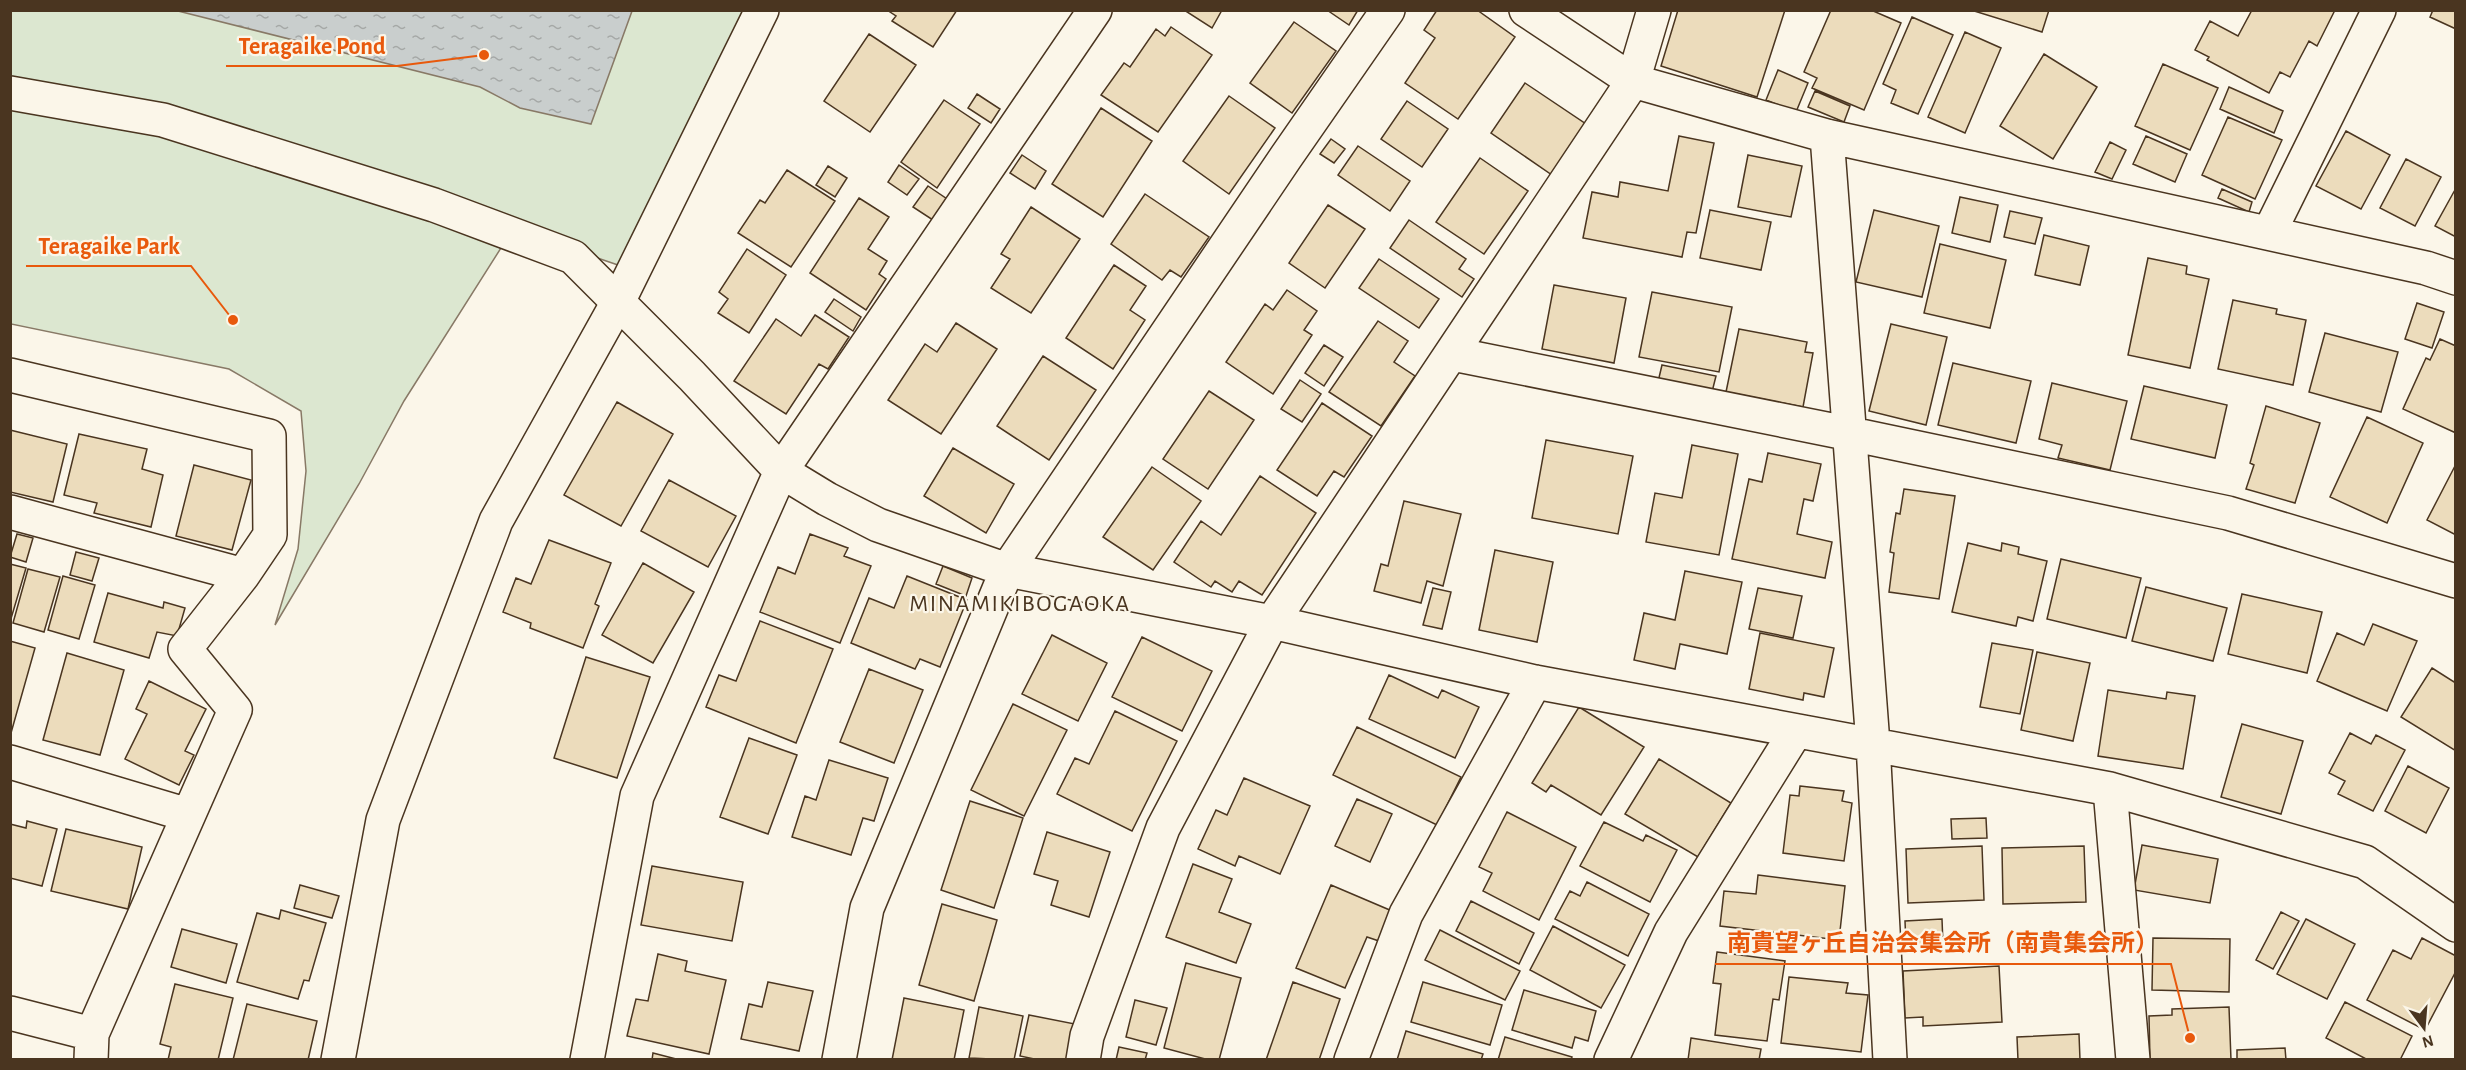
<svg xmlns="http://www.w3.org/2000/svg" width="2466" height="1070" font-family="'Alegreya Sans','Noto Sans JP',sans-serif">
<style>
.park{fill:#dce7d0;stroke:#887966;stroke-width:1.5}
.water{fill:url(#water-ripples);stroke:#887966;stroke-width:1.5}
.building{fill:#ecdcbc;stroke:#4a3520;stroke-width:1.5}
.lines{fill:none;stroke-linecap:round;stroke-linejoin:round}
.minor-casing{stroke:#4a3520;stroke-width:36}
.tertiary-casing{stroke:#4a3520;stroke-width:36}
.minor{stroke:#fbf6e9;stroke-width:33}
.tertiary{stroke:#fbf6e9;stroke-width:33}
.labels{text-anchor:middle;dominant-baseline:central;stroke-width:4.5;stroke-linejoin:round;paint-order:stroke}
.neighbourhood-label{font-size:24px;letter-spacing:1.5px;fill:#4a3520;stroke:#fbf6e9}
.leader{fill:none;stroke:#e8590c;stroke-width:2}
.callout-dot{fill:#e8590c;stroke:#fbf6e9;stroke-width:2}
.callout-label{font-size:24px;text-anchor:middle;font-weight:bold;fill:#e8590c;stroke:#fbf6e9;stroke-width:4.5;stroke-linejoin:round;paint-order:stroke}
</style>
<defs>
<pattern id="water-ripples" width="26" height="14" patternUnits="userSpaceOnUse" patternTransform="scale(1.5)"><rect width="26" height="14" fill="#c9cecd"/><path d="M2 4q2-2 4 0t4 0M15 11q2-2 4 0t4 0" fill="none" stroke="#a5a8a6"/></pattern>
</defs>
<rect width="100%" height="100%" fill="#fbf6e9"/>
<!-- park -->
<path class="park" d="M10,11H744C699,94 662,181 618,265L513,229L404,401L359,484L275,625L298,549L306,471L301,411L229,369L11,324Z"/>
<!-- water -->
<path class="water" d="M178,11L632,10V11L591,124L520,108L480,87Z"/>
<!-- building -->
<path class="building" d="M887,10H957L933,47L892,21L896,16Z
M1184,10H1222L1212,28Z
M1327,10H1358L1349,25Z
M1437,10H1477L1515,37L1458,119L1405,83L1435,38L1424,30Z
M1678,10H1785L1757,97L1661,66Z
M1831,10H1871L1901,23L1864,110L1812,88L1817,78L1804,72Z
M1971,10H2049L2042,32Z
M2252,10H2335L2317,46L2309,41L2290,77L2280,72L2269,93L2207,60L2209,57L2195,50L2210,21L2238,36Z
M2433,10H2456V29L2430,17Z
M1912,17L1953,35L1918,114L1891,103L1896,90L1883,84Z
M1294,22L1336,51L1292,113L1250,83Z
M1171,27L1212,55L1158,132L1101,95L1124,63L1130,67L1156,29L1165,36Z
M1965,32L2001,48L1965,133L1928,117Z
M869,34L916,65L870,132L824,101Z
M2044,54L2097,87L2053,159L2000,126Z
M2163,64L2218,88L2190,150L2135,126Z
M1778,70L1808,83L1796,112L1766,100Z
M1525,83L1586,124L1552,175L1491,133Z
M2229,87L2283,111L2274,133L2220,109Z
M1815,91L1850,106L1844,122L1808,107Z
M977,94L1000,109L991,123L968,108Z
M1229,96L1275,128L1229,194L1183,161Z
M944,100L980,124L937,188L901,162Z
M1407,101L1448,129L1422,167L1381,139Z
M1101,108L1152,141L1103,217L1052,184Z
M2228,117L2282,140L2255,199L2202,175Z
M2346,131L2390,155L2361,209L2316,186Z
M1679,136L1714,143L1696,233L1687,232L1682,257L1583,238L1592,192L1618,197L1620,182L1668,191Z
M2146,136L2187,154L2175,182L2133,164Z
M1331,139L1345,149L1334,163L1320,154Z
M2110,142L2126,150L2112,179L2095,172Z
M1358,146L1410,181L1390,211L1338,175Z
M1022,155L1046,171L1035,189L1010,173Z
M1748,155L1802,166L1791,217L1738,207Z
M1480,158L1528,191L1484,254L1436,222Z
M2406,159L2441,177L2415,226L2380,208Z
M899,165L919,179L907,195L888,182Z
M828,166L847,178L835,197L816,185Z
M787,170L835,201L791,267L738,233L760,200L765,203Z
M928,186L953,203L939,224L913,207Z
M2456,188V237L2435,226Z
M2222,189L2252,202L2249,212L2218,198Z
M1145,194L1209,237L1181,277L1170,270L1162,280L1111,244Z
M1960,197L1998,205L1990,242L1952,233Z
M859,198L889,217L868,249L887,261L879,274L886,279L866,310L810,273Z
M1328,205L1365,229L1325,288L1289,263Z
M1031,207L1080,239L1031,313L991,288L1010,259L1001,254Z
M1710,210L1771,222L1761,270L1700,258Z
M1874,210L1939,226L1922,297L1856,282Z
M2010,211L2042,218L2035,244L2004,237Z
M1409,220L1466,259L1459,269L1474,279L1462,297L1390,248Z
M2044,235L2089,246L2080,285L2035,275Z
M1940,244L2006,260L1990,328L1924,313Z
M747,249L786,275L749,333L718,313L728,299L719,292Z
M2148,258L2187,266L2186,274L2209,279L2190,368L2128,355Z
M1379,259L1439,299L1419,328L1359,288Z
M1114,265L1146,286L1130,310L1145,320L1113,369L1066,338Z
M1554,285L1626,298L1614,363L1542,349Z
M1287,290L1317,311L1304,330L1312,335L1273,394L1226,362L1265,304L1273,310Z
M1652,292L1732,307L1719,372L1639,357Z
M834,299L861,317L853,331L825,312Z
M2233,300L2277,309L2276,314L2306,320L2293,385L2218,369Z
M2417,303L2444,312L2432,348L2405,339Z
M815,315L849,337L828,369L819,364L786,414L734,381L776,319L801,336Z
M1378,321L1408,341L1394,362L1415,376L1381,426L1329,392Z
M956,323L997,349L941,434L888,400L925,344L937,352Z
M1891,324L1947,337L1926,425L1869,411Z
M1739,329L1807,342L1805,352L1813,353L1803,407L1726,392Z
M2325,333L2398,352L2381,412L2309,392Z
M2440,339L2456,346V433L2403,409L2426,358L2430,360Z
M1324,345L1343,357L1324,386L1305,373Z
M1043,356L1096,390L1049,460L997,426Z
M1953,363L2031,381L2016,443L1938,425Z
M1662,365L1716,376L1712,392L1658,382Z
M1300,380L1321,394L1302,422L1281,409Z
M2052,383L2127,401L2110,470L2058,458L2062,445L2039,439Z
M2144,386L2227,405L2215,458L2131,439Z
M1209,391L1254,420L1208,489L1163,459Z
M617,402L673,434L621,526L564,495Z
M1322,403L1372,436L1344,477L1334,471L1317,496L1277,470Z
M2266,406L2320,423L2295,503L2246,489L2254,465L2250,463Z
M2367,417L2423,443L2387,523L2330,497Z
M10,430L67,444L53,502L10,492Z
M79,434L147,449L142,469L163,475L151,527L94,513L97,503L64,495Z
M1546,440L1633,456L1618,534L1532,518Z
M1692,445L1738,454L1719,555L1646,542L1655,493L1682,498Z
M953,448L1014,484L986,533L924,496Z
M1768,453L1821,464L1813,501L1804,499L1797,534L1832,542L1825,578L1732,559L1749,479L1762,482Z
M2456,464V535L2427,520Z
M194,465L251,480L232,550L176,536Z
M1152,467L1201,501L1153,570L1103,537Z
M1260,476L1316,513L1262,595L1239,581L1232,592L1215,581L1211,587L1174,562L1201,521L1221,535Z
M669,480L736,516L708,567L641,531Z
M1904,489L1955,496L1939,599L1889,592L1894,553L1890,552L1896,513L1900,514Z
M1404,501L1461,514L1443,586L1427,581L1421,603L1374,591L1381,564L1388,566Z
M17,534L33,538L26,562L10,557Z
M810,534L848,548L844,556L871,566L840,643L760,612L778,567L795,574Z
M549,540L611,563L595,604L599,606L583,648L530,628L531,623L503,612L516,578L531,584Z
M1968,543L2001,551L2002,543L2019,547L2018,554L2047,561L2033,621L2018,617L2016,626L1952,612Z
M1495,550L1553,562L1537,642L1479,630Z
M76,552L99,558L92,581L70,575Z
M2061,559L2141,578L2126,638L2047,619Z
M643,563L694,592L653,663L602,635Z
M10,564L26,568L10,622Z
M943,566L972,578L966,596L936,584Z
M28,569L60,577L44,632L13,623Z
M1685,571L1742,582L1727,654L1680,644L1675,669L1634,660L1644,613L1675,620Z
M63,576L95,585L79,639L48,630Z
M907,576L967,600L940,667L920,659L915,669L851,643L869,598L894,608Z
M2146,587L2227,608L2213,661L2132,641Z
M1433,588L1451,592L1442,629L1423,625Z
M1758,588L1802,596L1793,638L1749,629Z
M108,593L163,608L164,602L185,608L177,636L157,632L149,658L94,642Z
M2242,594L2322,612L2307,673L2228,654Z
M760,621L833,649L796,743L706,707L719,675L736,681Z
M2373,624L2417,641L2387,711L2317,681L2337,633L2364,645Z
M1760,633L1834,648L1824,697L1804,693L1803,700L1749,689Z
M1052,635L1107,663L1078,721L1022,694Z
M1142,637L1212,671L1182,731L1112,697Z
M10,641L35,648L11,733H10Z
M1992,643L2033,650L2020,714L1980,707Z
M2037,652L2090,663L2073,741L2021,730Z
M67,653L124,670L100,755L43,740Z
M586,657L650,677L617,778L554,758Z
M2432,668L2454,682L2456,679V751L2401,717Z
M869,669L923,690L894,763L840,742Z
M1389,675L1438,698L1442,690L1479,707L1455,758L1369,719Z
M149,681L206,709L185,751L194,755L179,785L125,759L147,714L136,709Z
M2108,690L2166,699L2167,692L2195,696L2183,769L2098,756Z
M1013,704L1067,730L1024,816L971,790Z
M1579,707L1644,747L1601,815L1551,785L1546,792L1532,783Z
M1115,711L1177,741L1132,831L1057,794L1075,758L1089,764Z
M2242,724L2303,741L2281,814L2221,797Z
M1357,727L1461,777L1437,825L1333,775Z
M2350,733L2371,744L2376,735L2405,750L2373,811L2338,794L2345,781L2329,773Z
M749,738L797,755L768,834L720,817Z
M1659,759L1731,803L1698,857L1625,814Z
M829,760L888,778L874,821L863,818L851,855L792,837L805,796L816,800Z
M2408,766L2449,788L2426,833L2385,811Z
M1244,778L1310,806L1280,874L1239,856L1235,866L1198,849L1216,810L1227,815Z
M1800,786L1844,791L1842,801L1852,803L1844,861L1783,853L1790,795L1799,796Z
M1357,799L1392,814L1370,862L1335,846Z
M970,801L1023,818L994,908L941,890Z
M1507,812L1576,847L1539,920L1483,891L1492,873L1479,867Z
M1986,818L1987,838L1952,839L1951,819Z
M27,821L57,829L42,886L10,878V824L26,828Z
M1604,822L1643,841L1646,835L1677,850L1650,902L1580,866Z
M66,829L142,847L128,909L51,891Z
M1047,832L1110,852L1089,917L1051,905L1058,881L1034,874Z
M2142,845L2218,859L2210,903L2134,890Z
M1982,846L1984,900L1908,903L1906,849Z
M2084,846L2086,902L2003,904L2002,848Z
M1193,864L1232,879L1219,912L1251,924L1236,963L1166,937Z
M652,866L743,882L732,941L641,925Z
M1758,875L1845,886L1839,940L1720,926L1724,891L1756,894Z
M1587,882L1649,914L1628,956L1555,919L1570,891L1580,896Z
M300,885L339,896L332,918L294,908Z
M1331,885L1392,911L1379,941L1367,937L1345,988L1296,968Z
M1471,901L1534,933L1519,964L1456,931Z
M942,904L997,920L974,1001L919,985Z
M281,910L326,923L309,981L304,980L298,999L237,982L257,913L279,919Z
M2281,912L2299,921L2273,969L2256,960Z
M1942,919L1943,945H1906L1905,921Z
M2306,919L2355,944L2327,999L2277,974Z
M1553,926L1625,965L1601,1008L1530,970Z
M182,929L237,944L226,983L171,967Z
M1440,930L1520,971L1505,1000L1425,960Z
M2153,938L2230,939L2229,992L2152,990Z
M2422,938L2456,956V971L2425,1030L2367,1000L2393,950L2411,959Z
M1717,952L1785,961L1779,1000L1773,999L1767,1041L1715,1035L1721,984L1713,983Z
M658,954L687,961L685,971L726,980L709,1054L627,1036L636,999L648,1001Z
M1186,963L1241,978L1219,1060H1209L1164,1048Z
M1999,966L2002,1022L1923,1026V1017L1905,1018L1903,971Z
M1789,977L1848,983L1846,993L1868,995L1861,1052L1781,1043Z
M768,982L813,991L799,1051L741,1039L749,1004L762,1007Z
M1293,982L1340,999L1319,1060H1266Z
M1423,982L1502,1005L1490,1045L1411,1022Z
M175,984L233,998L218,1060H168L171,1047L160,1044Z
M1524,990L1596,1011L1588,1041L1575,1037L1572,1048L1512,1030Z
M904,998L964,1010L954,1060H892Z
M1135,1000L1167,1008L1156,1045L1126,1037Z
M2345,1002L2412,1036L2400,1060H2368L2326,1038Z
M247,1004L317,1021L308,1060H233Z
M979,1007L1023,1016L1014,1060L969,1058Z
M2229,1007L2231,1060H2150L2149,1016L2172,1015V1009Z
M1029,1015L1075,1024L1068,1060H1039L1020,1056Z
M1406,1031L1483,1054L1481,1060H1397Z
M2079,1034L2080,1060H2018L2017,1037Z
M1505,1037L1572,1057L1571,1060H1498Z
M1691,1038L1761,1049L1759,1060H1688Z
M1119,1047L1147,1053L1145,1060H1116Z
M2285,1048L2286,1060H2237V1050Z
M653,1053L680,1060H652Z"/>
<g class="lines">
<defs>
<path id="minor" d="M1526,10L1633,81L1827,136L2426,268L2456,278
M10,93L163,120L434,205L573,257L692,376L781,471L827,499L878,525L1007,570L1272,622L1535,682L2110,789L2365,862L2456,925
M1827,136L1873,744L1890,1060
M2269,233L2379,10
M1453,354L1851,434L2228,513L2456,581
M10,375L269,436L270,535L243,575L185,649L235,710L92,1034L91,1060
M10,512L243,575
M10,762L188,815
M2110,789L2133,1060
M10,1013L92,1034
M587,1060L637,796L781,471L1095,10
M839,1060L867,908L1007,570L1286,157L1388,10
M1083,1060L1087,1036L1163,828L1272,622L1633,81L1654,10
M1351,1060L1406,914L1535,682
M1611,1060L1671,932L1796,731"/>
<path id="tertiary" d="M338,1060L383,820L496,521L618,302L762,10"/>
</defs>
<!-- minor casing -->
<use href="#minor" class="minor-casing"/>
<!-- tertiary casing -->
<use href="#tertiary" class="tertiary-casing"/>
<!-- minor -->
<use href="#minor" class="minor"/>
<!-- tertiary -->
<use href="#tertiary" class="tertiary"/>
</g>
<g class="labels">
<!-- neighbourhood labels -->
<g class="neighbourhood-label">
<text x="1020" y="604">MINAMIKIBOGAOKA</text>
</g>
</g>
<!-- callouts -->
<path class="leader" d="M484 55L397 66H226M233 320L191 266H26M2190 1038L2171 964H1715"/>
<g class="callout-dot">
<circle cx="484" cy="55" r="6"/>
<circle cx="233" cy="320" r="6"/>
<circle cx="2190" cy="1038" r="6"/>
</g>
<g class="callout-label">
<text x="312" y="54">Teragaike Pond</text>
<text x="109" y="254">Teragaike Park</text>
<text x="1943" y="951">南貴望ヶ丘自治会集会所（南貴集会所）</text>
</g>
<!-- border -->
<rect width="2466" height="1070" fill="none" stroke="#4a3520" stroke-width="24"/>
<!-- north arrow -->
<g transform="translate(2424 1028) rotate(164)" stroke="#fbf6e9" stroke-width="4.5" paint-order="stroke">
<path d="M0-4.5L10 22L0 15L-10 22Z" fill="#4a3520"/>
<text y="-9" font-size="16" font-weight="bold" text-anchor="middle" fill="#4a3520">N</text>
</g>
</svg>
